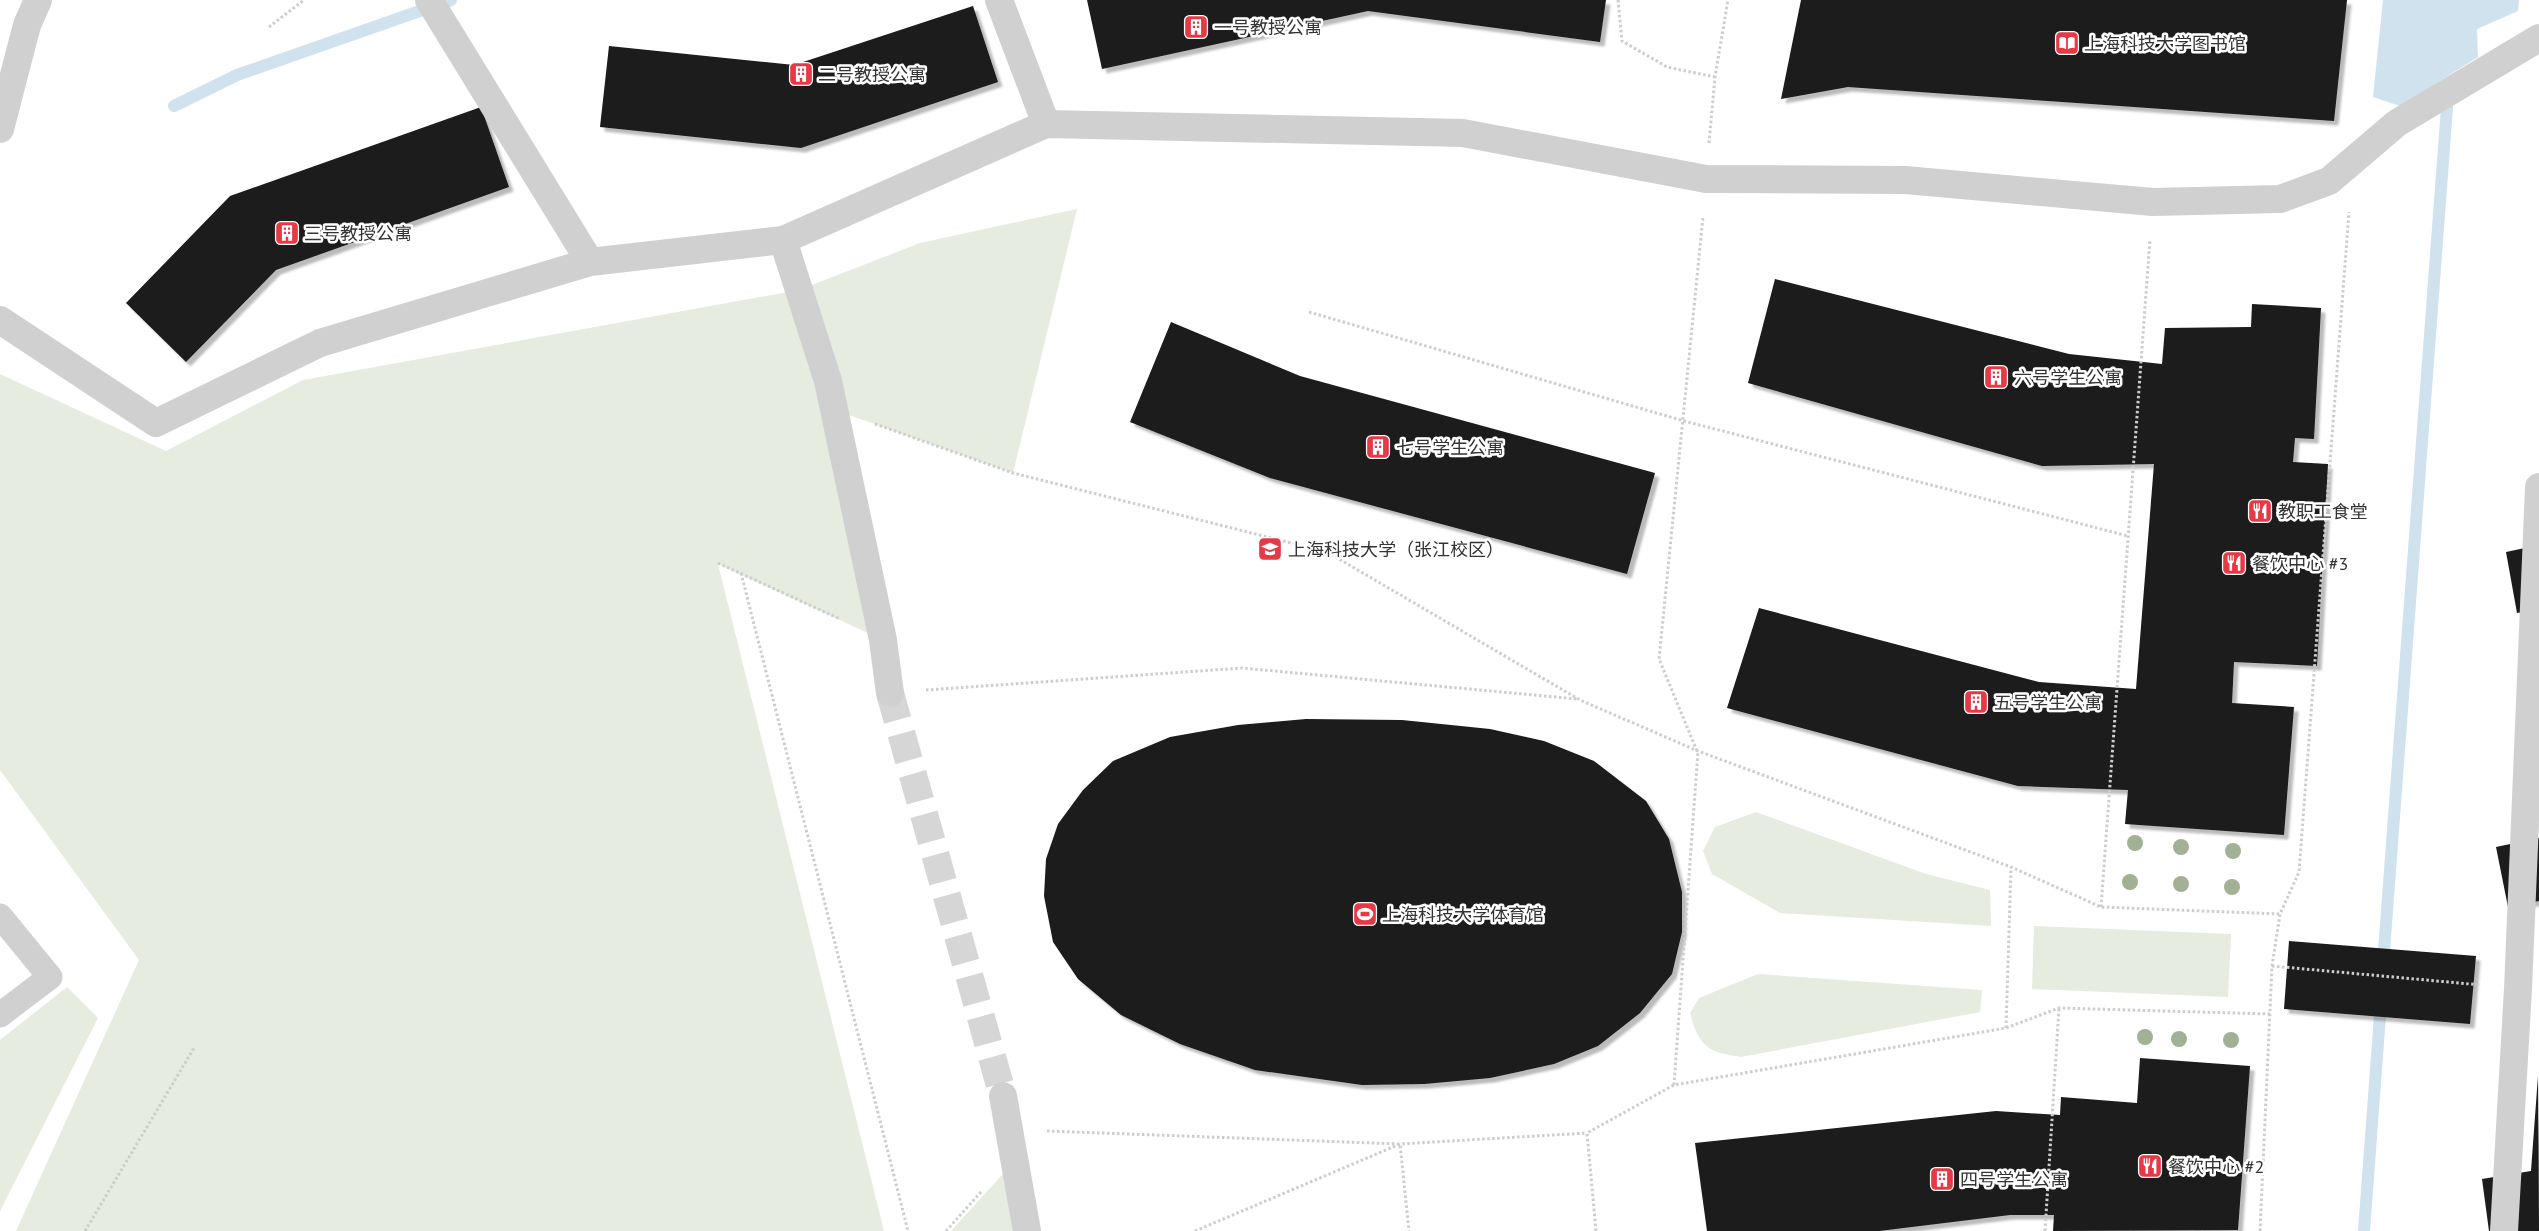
<svg xmlns="http://www.w3.org/2000/svg" width="2539" height="1231" font-family="'PT Sans','Noto Sans SC',sans-serif">
<style>
.green{fill:#e6ecdf}
.water{fill:#cfe2ee}
.lines{fill:none;stroke-linecap:round;stroke-linejoin:round}
.stream{stroke:#cfe2ee;stroke-width:12}
.building{fill:#1a1a1a;filter:url(#shadow)}
.minor-tunnel{stroke:#d6d6d6;stroke-width:28;stroke-dasharray:28 14;stroke-linecap:butt}
.path{stroke:#cdcdcd;stroke-width:3;stroke-dasharray:2.5 2.5;stroke-linecap:butt}
.service{stroke:#d0d0d0;stroke-width:25}
.minor{stroke:#d0d0d0;stroke-width:28}
.tertiary{stroke:#d0d0d0;stroke-width:28}
.path-bridge{stroke:#cdcdcd;stroke-width:3;stroke-dasharray:2.5 2.5;stroke-linecap:butt}
.tree{fill:#a2b095}
.labels{text-anchor:middle;dominant-baseline:central;stroke-width:5;stroke-linejoin:round;paint-order:stroke}
.poi-label{font-size:18px;fill:#333;stroke:#fff;text-anchor:start}
</style>
<defs>
<filter id="shadow"><feDropShadow dx="4.5" dy="4.5" stdDeviation="1" flood-color="#0004"/></filter>
</defs>
<rect width="100%" height="100%" fill="#fff"/>
<!-- green -->
<path class="green" d="M1077,209L1013,473L835,410L883,640L718,564L884,1231H16L139,960L0,770V374L166,451L303,380L799,290L920,243Z
M1756,812L1926,874L1990,890L1991,926L1780,913L1712,874L1703,851L1715,827Z
M2034,926L2231,934L2228,997L2032,989Z
M1758,974L1982,990L1980,1012L1741,1057C1708,1052 1699,1047 1690,1013L1699,998Z
M67,987L98,1018L0,1211V1040Z
M1011,1165L1024,1231H951Z"/>
<!-- water -->
<path class="water" d="M2383,0H2519L2518,11L2477,29L2478,57L2400,106L2373,97Z"/>
<g class="lines">
<!-- stream -->
<path class="stream" d="M174,106L237,75L451,0
M2383,964L2448,94
M2364,1231L2381,1002"/>
</g>
<!-- building -->
<path class="building" d="M1087,0H1606L1600,42L1368,11L1102,69Z
M1801,0H2347L2334,121L1848,87L1781,99Z
M973,6L998,82L801,148L600,127L609,46L794,65Z
M481,107L509,187L276,270L186,362L126,303L230,196Z
M1775,279L2069,354L2162,364L2165,328L2251,327L2252,304L2321,308L2314,439L2295,438L2293,462L2328,464L2317,666L2234,662L2232,703L2294,707L2284,835L2125,824L2128,790L2018,786L1727,708L1759,608L2039,682L2136,689L2154,464L2042,466L1748,383Z
M1171,322L1300,376L1655,473L1627,574L1270,478L1130,422Z
M2539,545V609L2517,613L2506,552Z
M1306,719L1402,720L1490,729L1544,741L1594,761L1646,801L1669,839L1682,892V932L1672,974L1640,1013L1598,1046L1554,1064L1490,1078L1424,1084L1362,1085L1255,1070L1180,1044L1121,1015L1078,979L1053,942L1044,896L1046,859L1058,824L1083,790L1113,761L1170,737L1238,725Z
M2539,838V901L2508,907L2496,847Z
M2289,941L2476,956L2470,1024L2284,1009Z
M2140,1058L2250,1066L2238,1230L2053,1231L2054,1215H2010L1879,1231H1707L1695,1143L1996,1111L2060,1115L2061,1097L2137,1103Z
M2538,1076L2539,1231H2489L2482,1179L2531,1171Z"/>
<g class="lines">
<!-- minor-tunnel -->
<path class="minor-tunnel" d="M890,693L1003,1096"/>
<!-- path -->
<path class="path" d="M1618,0L1622,41L1667,67L1715,77
M269,27L304,0
M1709,143L1715,77L1728,0
M1309,312L1684,421L2128,536
M875,424L1013,473L1327,552L1580,700L1698,751L2011,867L2101,907L2280,914
M718,563L840,619
M741,573L908,1231
M926,690L1242,668L1577,699
M1697,751L1659,659L1703,217
M2101,907L2150,239
M2272,966L2481,985
M2006,1028L2011,867
M1047,1131L1400,1144L1409,1231
M85,1231L194,1048
M946,1231L981,1192
M1195,1231L1400,1144L1587,1133
M1596,1231L1587,1133L1674,1085L2006,1028L2059,1008L2270,1014
M2045,1231L2059,1008
M2260,1231L2272,966L2280,914L2299,872L2349,212"/>
<!-- service -->
<path class="service" d="M0,916L50,977L0,1015"/>
<!-- minor -->
<path class="minor" d="M429,0L590,262
M999,0L1046,124
M783,240L1046,124L1463,133L1706,179L1905,180L2153,202L2280,199L2329,181L2397,123L2539,38
M0,320L156,423L320,343L590,262L783,240L828,381L883,640L890,693
M1003,1096L1027,1231
M2504,1231L2518,989L2539,487"/>
<!-- tertiary -->
<path class="tertiary" d="M0,129L27,25L38,0"/>
<!-- path-bridge -->
<path class="path-bridge" d="M1674,1085L1698,751"/>
</g>
<!-- trees -->
<g class="tree">
<circle cx="2135" cy="843" r="8"/>
<circle cx="2181" cy="847" r="8"/>
<circle cx="2233" cy="851" r="8"/>
<circle cx="2130" cy="882" r="8"/>
<circle cx="2181" cy="884" r="8"/>
<circle cx="2232" cy="887" r="8"/>
<circle cx="2145" cy="1037" r="8"/>
<circle cx="2179" cy="1039" r="8"/>
<circle cx="2231" cy="1040" r="8"/>
</g>
<!-- icons -->
<defs>
<symbol id="building-square" viewBox="-11 -11 22 22"><rect x="-9" y="-9" width="18" height="18" rx="4" fill="#e63946" stroke="#fff"/><path d="M-4-6H4V6H1V3H-1V6H-4ZM-2.5-4.3h1.7v1.8h-1.7ZM.8-4.3h1.7v1.8H.8ZM-2.5-1h1.7V.8h-1.7ZM.8-1h1.7V.8H.8Z" fill="#fff"/></symbol>
<symbol id="library-square" viewBox="-11 -11 22 22"><rect x="-9" y="-9" width="18" height="18" rx="4" fill="#e63946" stroke="#fff"/><path d="M-6-4Q-3-5.5-.7-3.5V5Q-3 3-6 4ZM6-4Q3-5.5 .7-3.5V5Q3 3 6 4Z" fill="#fff"/></symbol>
<symbol id="restaurant-square" viewBox="-11 -11 22 22"><rect x="-9" y="-9" width="18" height="18" rx="4" fill="#e63946" stroke="#fff"/><path d="M-5-6h1v4h1v-4h1v4h1v-4h1v5L-1.5 .5V6h-2V.5L-5-1ZM5-6V6H3V1.5H1.5Q1.5-4 5-6Z" fill="#fff"/></symbol>
<symbol id="university-square" viewBox="-11 -11 22 22"><rect x="-9" y="-9" width="18" height="18" rx="4" fill="#e63946" stroke="#fff"/><path d="M0-5L7-2L0 1L-7-2ZM-4 1L0 2.5L4 1V4Q0 6-4 4Z" fill="#fff"/></symbol>
<symbol id="stadium-square" viewBox="-11 -11 22 22"><rect x="-9" y="-9" width="18" height="18" rx="4" fill="#e63946" stroke="#fff"/><path d="M0-5a6.5 5 0 1 0 0 10a6.5 5 0 1 0 0-10ZM-3.5-1.8h7v3.6h-7Z" fill="#fff"/></symbol>
</defs>
<g fill-rule="evenodd">
<use href="#building-square" x="1182" y="13" width="28" height="28"/>
<use href="#library-square" x="2053" y="29" width="28" height="28"/>
<use href="#building-square" x="787" y="60" width="28" height="28"/>
<use href="#building-square" x="273" y="219" width="28" height="28"/>
<use href="#building-square" x="1982" y="363" width="28" height="28"/>
<use href="#building-square" x="1364" y="433" width="28" height="28"/>
<use href="#restaurant-square" x="2246" y="497" width="28" height="28"/>
<use href="#university-square" x="1256" y="535" width="28" height="28"/>
<use href="#restaurant-square" x="2220" y="549" width="28" height="28"/>
<use href="#building-square" x="1962" y="688" width="28" height="28"/>
<use href="#stadium-square" x="1351" y="900" width="28" height="28"/>
<use href="#restaurant-square" x="2136" y="1152" width="28" height="28"/>
<use href="#building-square" x="1928" y="1165" width="28" height="28"/>
</g>
<g class="labels">
<!-- poi labels -->
<g class="poi-label">
<text x="1214" y="27">一号教授公寓</text>
<text x="2084" y="43">上海科技大学图书馆</text>
<text x="818" y="74">二号教授公寓</text>
<text x="304" y="233">三号教授公寓</text>
<text x="2014" y="377">六号学生公寓</text>
<text x="1396" y="447">七号学生公寓</text>
<text x="2278" y="511">教职工食堂</text>
<text x="1288" y="549">上海科技大学（张江校区）</text>
<text x="2252" y="563">餐饮中心 #3</text>
<text x="1994" y="702">五号学生公寓</text>
<text x="1382" y="914">上海科技大学体育馆</text>
<text x="2168" y="1166">餐饮中心 #2</text>
<text x="1960" y="1179">四号学生公寓</text>
</g>
</g>
</svg>
